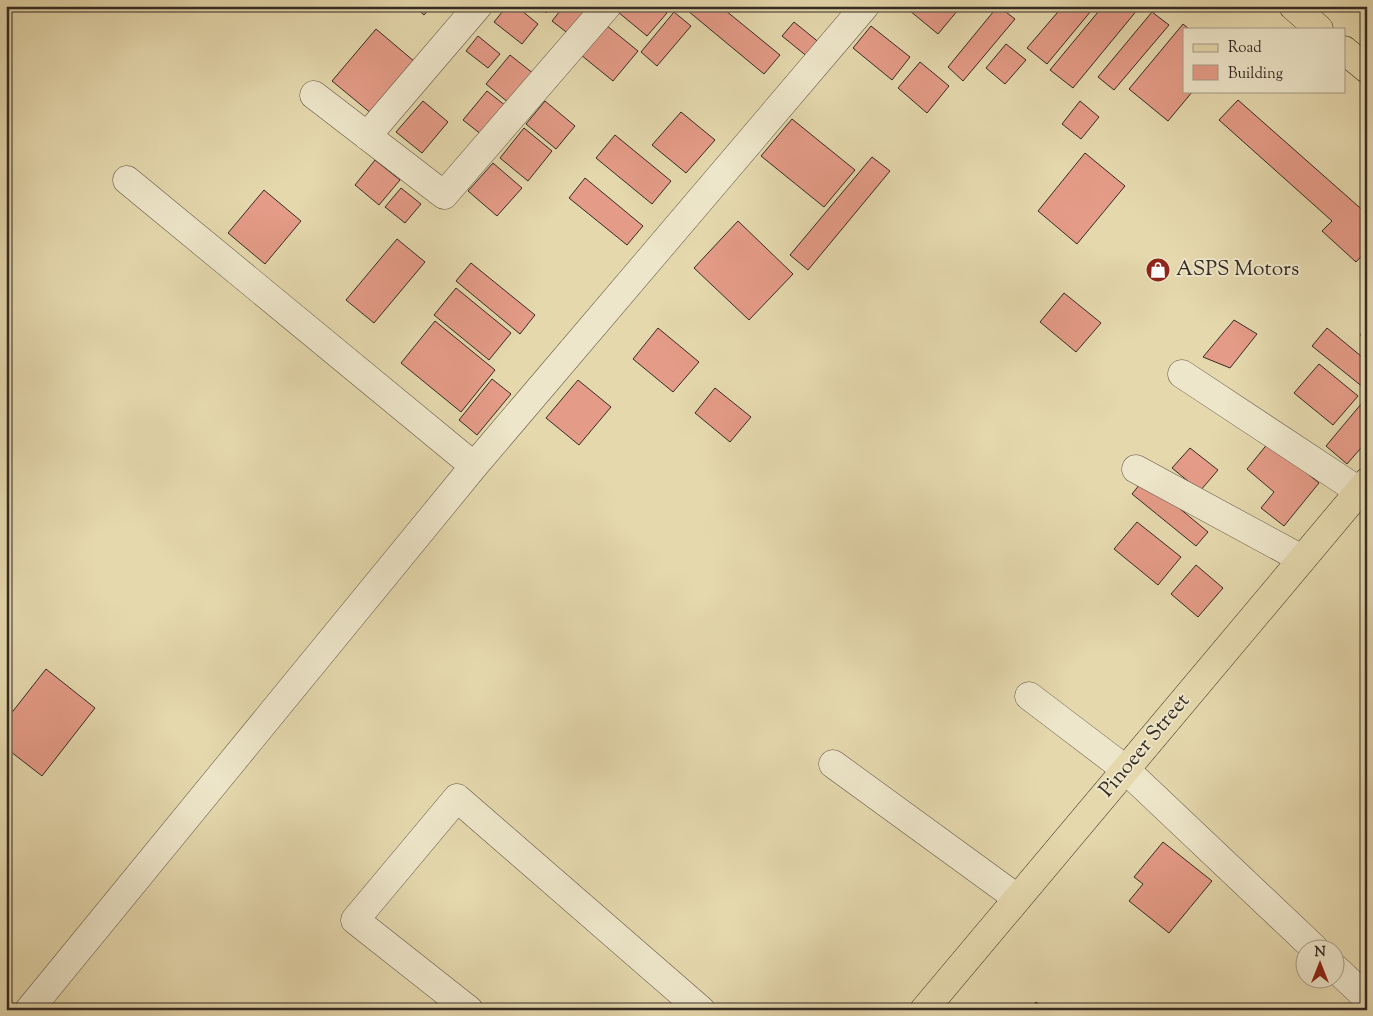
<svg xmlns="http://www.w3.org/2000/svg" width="1373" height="1016" font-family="'Sorts Mill Goudy',serif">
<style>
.building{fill:#e49b87;stroke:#352b23}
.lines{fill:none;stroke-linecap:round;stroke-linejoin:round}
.minor-casing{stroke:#615646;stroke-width:29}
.major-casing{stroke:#352b23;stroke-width:29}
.highway-casing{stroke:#352b23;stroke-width:29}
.minor{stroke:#eee6ca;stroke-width:28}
.major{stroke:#e5d8ad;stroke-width:28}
.highway{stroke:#e5d8ad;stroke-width:28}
.labels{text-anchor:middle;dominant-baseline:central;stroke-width:4;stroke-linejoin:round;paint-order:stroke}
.poi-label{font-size:21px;fill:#352b23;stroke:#eee6ca;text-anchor:start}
.street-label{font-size:21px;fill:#352b23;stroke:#eee6ca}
</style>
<rect width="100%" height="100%" fill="#e5d8ad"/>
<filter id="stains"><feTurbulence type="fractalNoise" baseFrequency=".004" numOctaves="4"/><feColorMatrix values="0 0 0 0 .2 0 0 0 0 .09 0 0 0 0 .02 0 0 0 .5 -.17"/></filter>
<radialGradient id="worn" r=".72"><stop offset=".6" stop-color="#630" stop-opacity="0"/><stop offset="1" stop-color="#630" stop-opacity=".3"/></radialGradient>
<!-- building -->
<path class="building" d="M414,6H432L424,15Z
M507,6H516L538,24L522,44L494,22Z
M539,6H552L546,13Z
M564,6H601L574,38L552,21Z
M622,6H658L667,13L647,36L618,12Z
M682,6H720L780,55L764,74Z
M904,6H953L958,10L938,34Z
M998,6L1015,19L963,81L948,67Z
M1063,6H1086L1091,11L1047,64L1027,48Z
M1103,6H1135L1138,9L1073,88L1050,70Z
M674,12L691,26L657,66L641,52Z
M1152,12L1169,25L1114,90L1098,77Z
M794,22L821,44L809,58L782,36Z
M1183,24L1189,29H1184V91H1193L1168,121L1129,89Z
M606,25L638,51L613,81L581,55Z
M871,26L910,57L892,80L853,48Z
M376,29L415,62L372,114L332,81Z
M478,36L500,54L488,68L466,51Z
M1006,44L1026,60L1005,84L986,68Z
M510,55L539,78L515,108L486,84Z
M920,62L949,86L927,113L898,88Z
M487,91L506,106L482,135L463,120Z
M1238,100L1367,214V250L1356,262L1322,231L1332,221L1219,120Z
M423,101L448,122L422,153L396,132Z
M545,101L575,126L556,149L526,124Z
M1080,101L1099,117L1081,139L1062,124Z
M681,112L715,140L686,173L652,145Z
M792,119L855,170L824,207L761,156Z
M524,128L552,151L528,181L500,158Z
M615,135L671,181L652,204L596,158Z
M1085,153L1125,186L1077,244L1038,211Z
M872,157L890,171L808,270L790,255Z
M375,160L400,180L379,205L355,185Z
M493,163L522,188L497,216L468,191Z
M585,178L643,226L627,245L569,198Z
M401,188L421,204L405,223L385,207Z
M264,190L301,221L265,264L228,233Z
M738,221L793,274L749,320L694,268Z
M397,239L425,262L374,323L346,300Z
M471,263L535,315L520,334L456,281Z
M456,288L511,333L489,360L434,315Z
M1064,293L1101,323L1076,352L1040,322Z
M1234,320L1257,334L1230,368L1203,357Z
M435,321L495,370L461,412L401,363Z
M1367,327V340L1360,335Z
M658,328L699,362L673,392L633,359Z
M1327,328L1367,361V384L1364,388L1312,346Z
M1319,364L1358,396L1333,425L1294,393Z
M492,379L511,394L477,435L459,420Z
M578,380L611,407L579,445L546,418Z
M715,388L751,417L730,442L695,413Z
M1367,397V441L1347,464L1326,446Z
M1269,442L1319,483L1284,526L1261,508L1274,492L1247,469Z
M1190,448L1218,470L1200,491L1172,468Z
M1144,479L1208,532L1196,546L1132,494Z
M1137,522L1181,557L1158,585L1114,549Z
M1196,565L1223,588L1198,617L1171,594Z
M46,669L95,708L42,776L6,748V720Z
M1163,842L1212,881L1169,933L1129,901L1143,884L1134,877Z
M1036,1002L1046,1010H1029Z"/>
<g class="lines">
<defs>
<path id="minor" d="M314,95L444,195L607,6
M367,136L478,6
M127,180L474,466
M1182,374L1359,491
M1136,469L1302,559
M1029,696L1125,769L1314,948
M833,764L1017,898
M1336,969L1367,998
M29,1010L474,466L865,6
M469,1010L355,920L457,798L701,1010"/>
<path id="major" d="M924,1010L1367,482"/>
<path id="highway" d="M1293,6L1319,29
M1344,50L1367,69"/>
</defs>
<!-- minor casing -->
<use href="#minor" class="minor-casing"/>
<!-- major casing -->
<use href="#major" class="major-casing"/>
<!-- highway casing -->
<use href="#highway" class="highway-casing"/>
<!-- minor -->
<use href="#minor" class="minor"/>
<!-- major -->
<use href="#major" class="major"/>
<!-- highway -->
<use href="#highway" class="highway"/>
</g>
<!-- icons -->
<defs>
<symbol id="shop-disc" viewBox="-11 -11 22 22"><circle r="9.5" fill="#8f2418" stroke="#eee6ca"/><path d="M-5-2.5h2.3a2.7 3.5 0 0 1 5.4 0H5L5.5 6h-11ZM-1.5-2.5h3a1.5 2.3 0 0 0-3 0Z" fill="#fff"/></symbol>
</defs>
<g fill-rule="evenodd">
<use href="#shop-disc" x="1144" y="256" width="28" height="28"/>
</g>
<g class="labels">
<!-- poi labels -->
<g class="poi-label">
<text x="1176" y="270">ASPS Motors</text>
</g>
<!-- street labels -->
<g class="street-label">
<text transform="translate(1145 746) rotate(-50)">Pinoeer Street</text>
</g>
</g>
<!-- margin -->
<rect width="1373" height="1016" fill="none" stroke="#e5d8ad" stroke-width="25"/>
<rect x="8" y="8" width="1358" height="1001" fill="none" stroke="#352b23" stroke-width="2.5"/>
<rect x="12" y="12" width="1348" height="991" fill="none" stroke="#352b23"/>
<!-- legend -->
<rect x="1183" y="28" width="162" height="65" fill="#eee6ca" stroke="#a49b87"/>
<rect x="1193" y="44" width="25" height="8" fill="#e5d8ad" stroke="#a49b87"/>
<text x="1228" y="52" font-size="15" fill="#352b23">Road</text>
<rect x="1193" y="65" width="25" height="15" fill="#e49b87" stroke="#a49b87"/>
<text x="1228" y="78" font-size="15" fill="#352b23">Building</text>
<!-- north arrow -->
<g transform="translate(1320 964)"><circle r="24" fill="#eee6ca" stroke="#a49b87"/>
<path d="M0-4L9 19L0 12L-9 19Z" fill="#8f2418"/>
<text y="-8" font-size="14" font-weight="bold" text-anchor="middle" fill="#352b23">N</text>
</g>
<rect width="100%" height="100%" filter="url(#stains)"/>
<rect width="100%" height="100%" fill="url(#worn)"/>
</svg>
